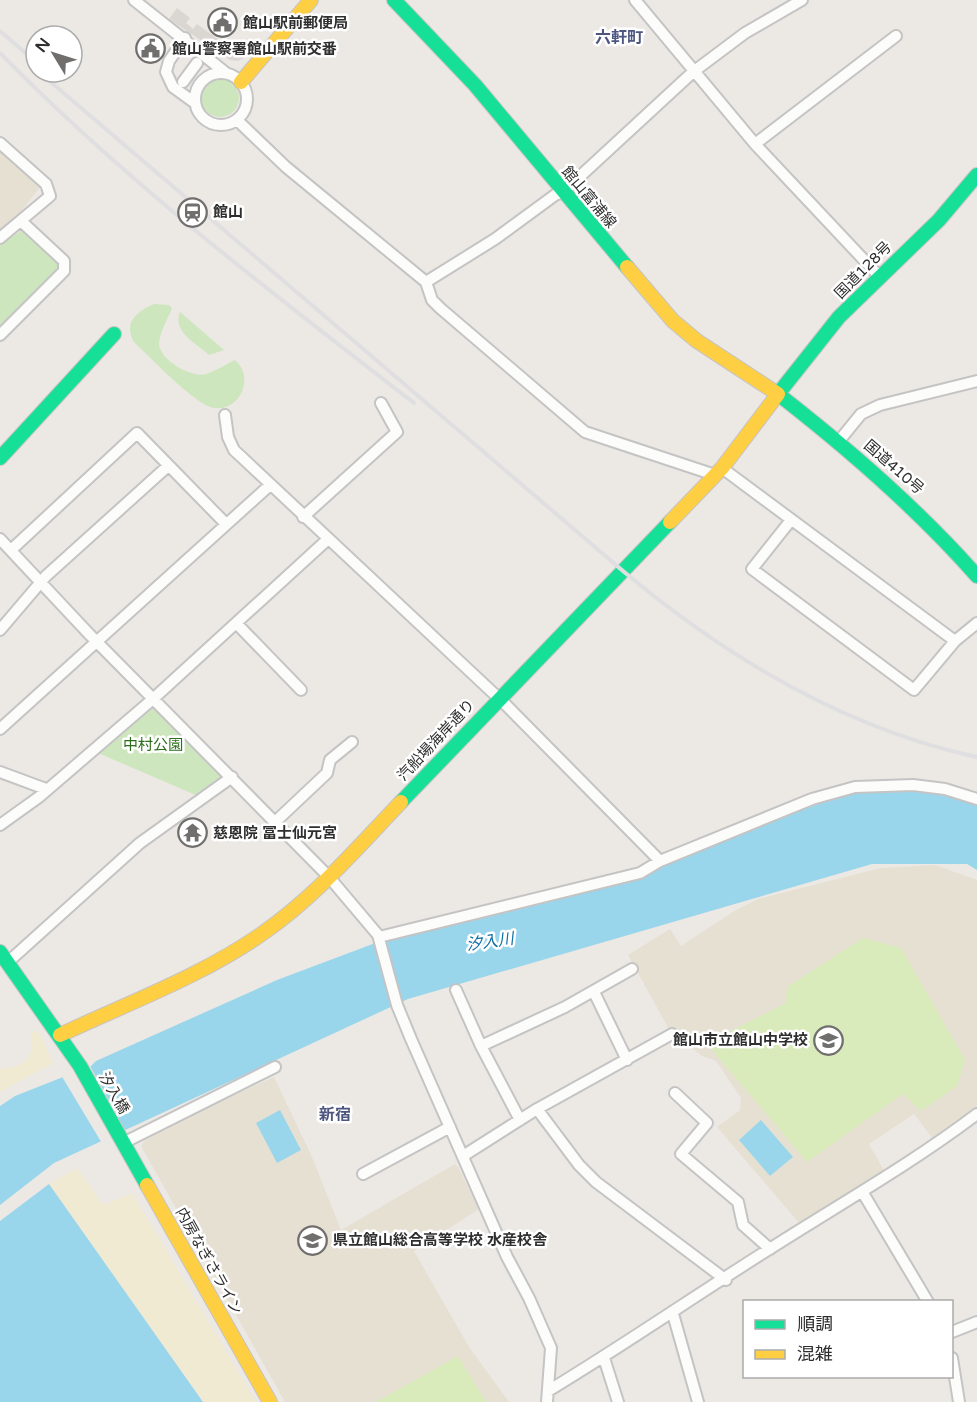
<svg xmlns="http://www.w3.org/2000/svg" width="977" height="1402" font-family="'Varela Round','Noto Sans JP',sans-serif">
<style>
.education{fill:#e6e0d3}
.green{fill:#cee6be}
.sand{fill:#f0ead3}
.pitch{fill:#d9eabb}
.plaza{fill:#dad6d2}
.water{fill:#99d6ec}
.pier{fill:#ece8e4}
.lines{fill:none;stroke-linecap:round;stroke-linejoin:round}
.street-casing{stroke:#c5c4c5;stroke-width:14}
.fast-casing{stroke:#c5c4c5;stroke-width:16}
.slow-casing{stroke:#c5c4c5;stroke-width:16}
.street{stroke:#fcfcfb;stroke-width:10}
.fast{stroke:#16e098;stroke-width:14}
.slow{stroke:#ffcf43;stroke-width:14}
.rail{stroke:#dfdfe1;stroke-width:4}
.labels{text-anchor:middle;dominant-baseline:central;stroke-width:5;stroke-linejoin:round;paint-order:stroke}
.poi-label{font-size:15px;font-weight:bold;fill:#2e2e2e;stroke:#fff;text-anchor:start}
.street-label{font-size:15px;fill:#2e2e2e;stroke:#fff}
.park-label{font-size:15px;fill:#2c6e1b;stroke:#fff}
.neighbourhood-label{font-size:16px;font-weight:bold;fill:#4d5680;stroke:#fff}
.water-label{font-size:16px;font-style:italic;fill:#0d6fa3;stroke:#fff}
</style>
<rect width="100%" height="100%" fill="#ece8e4"/>
<!-- education -->
<path class="education" d="M0,149L42,185L13,221L0,230Z
M935,865L977,880V1109L933,1139L914,1114L869,1144L886,1174L800,1224L717,1127L740,1110L741,1098L716,1061L702,1056L670,1031L628,955L670,929L681,946L736,910L758,899L881,868Z
M274,1077L312,1157L341,1230L455,1164L458,1167L479,1209L414,1251L469,1347L509,1402H285L141,1146L145,1140L208,1107Z"/>
<!-- green -->
<path class="green" d="M201 98a19 19 0 1 1 38 0a19 19 0 1 1-38 0Z
M22,230L60,264V268L0,329V245Z
M154,304L169,305L172,308C168,318 160,332 159,343C159,360 191,378 206,374C216,371 226,364 235,360C255,377 240,412 214,408C195,405 150,357 134,342C123,323 136,312 154,304Z
M180,312L224,350L209,355C196,343 172,332 180,312Z
M152,709L158,710L225,777L198,796L98,753Z"/>
<!-- sand -->
<path class="sand" d="M39,1031L53,1063L0,1092V1069C26,1067 35,1058 31,1032Z
M77,1168L103,1205L132,1193L256,1402H203L49,1184Z"/>
<!-- pitch -->
<path class="pitch" d="M863,938L901,948L965,1060L957,1086L921,1111L903,1094L807,1162L713,1051L709,1042L786,1003L787,987Z
M458,1356L486,1402H376Z"/>
<!-- plaza -->
<path class="plaza" d="M177,8L190,18L186,23L193,29L197,24L244,58L238,61L230,60L169,19Z"/>
<!-- water -->
<path class="water" d="M871,790L921,791L977,803V870L967,864H872L408,999L54,1163L0,1205V1106L15,1096L91,1066L96,1061L277,980L386,939L650,874C675,858 703,849 730,838C777,819 822,800 871,790Z
M280,1110L301,1150L277,1163L256,1123Z
M761,1120L793,1157L770,1176L739,1140Z
M49,1184L203,1402H0V1221Z"/>
<!-- pier -->
<path class="pier" d="M89,1064L126,1132L103,1145L61,1075Z"/>
<g class="lines">
<defs>
<path id="street" d="M134,0L226,73
M635,0L755,144L879,276
M185,38L169,61L166,72L173,87L195,103
M195 99a26 26 0 1 1 52 0a26 26 0 1 1-52 0Z
M183,82L197,63
M237,120L286,167L426,282L432,300L440,308L585,432L715,475
M0,143L46,184L50,196L0,238
M755,144L896,36
M426,282L495,239L555,195L563,192L693,72L745,33L802,0
M0,335L64,271V261L22,222
M225,415L228,437L234,450L506,705L660,861L812,799L855,787L913,785L945,789L977,799
M839,441L861,414L880,405L977,381
M722,468L955,641
M303,517L397,432L381,403
M791,520L752,569L914,690L955,641L977,623
M0,539L90,635L329,877L378,935L397,1005L411,1039L507,1257L529,1298L551,1348L547,1402
M11,550L137,433L226,524
M237,624L301,690
M0,630L46,576L168,466
M0,729L270,485
M0,772L46,789
M275,822L327,773L330,760L352,742
M0,825L39,797L154,698L327,540
M379,937L640,873L660,861
M8,962L140,843L232,777
M456,990L481,1046L520,1120
M594,992L627,1060
M481,1046L565,1007L632,969
M675,1093L707,1123L681,1154L738,1202L743,1225L770,1249
M537,1109L579,1165L596,1182L726,1280
M123,1143L275,1067
M463,1156L537,1109L672,1034
M363,1174L450,1127
M863,1193L928,1302
M673,1314L698,1402
M952,1332L977,1322
M604,1358L618,1402
M952,1358L959,1402
M548,1391C624,1345 696,1295 771,1248C840,1204 911,1164 977,1114"/>
<path id="fast" d="M394,0L475,85L627,267
M977,175L939,220L839,317L778,394C850,450 917,508 977,576
M0,458L114,334
M401,802L670,522
M0,952L80,1066L147,1185"/>
<path id="slow" d="M241,82L311,0
M627,267L673,321L697,341L778,394L722,468L670,522
M60,1035C128,1003 202,976 263,933C315,897 358,847 401,802
M147,1185L270,1402"/>
</defs>
<!-- street casing -->
<use href="#street" class="street-casing"/>
<!-- fast casing -->
<use href="#fast" class="fast-casing"/>
<!-- slow casing -->
<use href="#slow" class="slow-casing"/>
<!-- street -->
<use href="#street" class="street"/>
<!-- fast -->
<use href="#fast" class="fast"/>
<!-- slow -->
<use href="#slow" class="slow"/>
<!-- rail -->
<path class="rail" d="M0,31L36,62
M0,53C126,182 272,293 414,403
M39,72L623,571C726,657 845,729 977,757"/>
</g>
<!-- icons -->
<defs>
<symbol id="civic-ring" viewBox="-11 -11 22 22"><circle r="9.5" fill="#fff" stroke="#706f6e" stroke-width="1.5"/><path d="M-.6-6.5H3V-4.5H.6V-3L4-1V1h2V6H-6V1h2V-1L-.6-3ZM-1.2 2.5V6h2.4V2.5Z" fill="#706f6e"/></symbol>
<symbol id="station-ring" viewBox="-11 -11 22 22"><circle r="9.5" fill="#fff" stroke="#706f6e" stroke-width="1.5"/><path d="M-3-6H3Q5-6 5-4V2Q5 4 3 4L4.5 6H3L1.5 4h-3L-3 6H-4.5L-3 4Q-5 4-5 2V-4Q-5-6-3-6ZM-3.5-4v3h7v-3ZM-3.5 1v1.5H-2V1ZM2 1v1.5H3.5V1Z" fill="#706f6e"/></symbol>
<symbol id="temple-ring" viewBox="-11 -11 22 22"><circle r="9.5" fill="#fff" stroke="#706f6e" stroke-width="1.5"/><path d="M0-6L5-2H3V0L6.5 2.5H4V6H1.5V3h-3V6H-4V2.5H-6.5L-3 0V-2H-5Z" fill="#706f6e"/></symbol>
<symbol id="school-ring" viewBox="-11 -11 22 22"><circle r="9.5" fill="#fff" stroke="#706f6e" stroke-width="1.5"/><path d="M0-5L7-2L0 1L-7-2ZM-4 1L0 2.5L4 1V4Q0 6-4 4Z" fill="#706f6e"/></symbol>
</defs>
<g fill-rule="evenodd">
<use href="#civic-ring" x="206" y="6" width="33" height="33"/>
<use href="#civic-ring" x="134" y="32" width="33" height="33"/>
<use href="#station-ring" x="176" y="196" width="33" height="33"/>
<use href="#temple-ring" x="176" y="816" width="33" height="33"/>
<use href="#school-ring" x="812" y="1024" width="33" height="33"/>
<use href="#school-ring" x="296" y="1224" width="33" height="33"/>
</g>
<g class="labels">
<!-- poi labels -->
<g class="poi-label">
<text x="243" y="23">館山駅前郵便局</text>
<text x="172" y="49">館山警察署館山駅前交番</text>
<text x="213" y="212">館山</text>
<text x="213" y="833">慈恩院 冨士仙元宮</text>
<text x="808" y="1040" text-anchor="end">館山市立館山中学校</text>
<text x="333" y="1240">県立館山総合高等学校 水産校舎</text>
</g>
<!-- street labels -->
<g class="street-label">
<text transform="translate(589 197) rotate(50)">館山富浦線</text>
<text transform="translate(863 270) rotate(-45)">国道128号</text>
<text transform="translate(894 467) rotate(41)">国道410号</text>
<text transform="translate(436 740) rotate(-47)">汽船場海岸通り</text>
<text transform="translate(114 1093) rotate(60)">汐入橋</text>
<text transform="translate(209 1261) rotate(61)">内房なぎさライン</text>
</g>
<!-- park labels -->
<g class="park-label">
<text x="153" y="745">中村公園</text>
</g>
<!-- neighbourhood labels -->
<g class="neighbourhood-label">
<text x="619" y="38">六軒町</text>
<text x="335" y="1115">新宿</text>
</g>
<!-- water labels -->
<g class="water-label">
<text transform="translate(490 942) rotate(-8)">汐入川</text>
</g>
</g>
<!-- legend -->
<rect x="743" y="1300" width="210" height="78" fill="#ffffff" stroke="#ababab" stroke-width="1.5"/>
<rect x="755" y="1320" width="30" height="9" fill="#16e098" stroke="#ababab" stroke-width="1.5"/>
<text x="797" y="1330" font-size="18" fill="#2e2e2e">順調</text>
<rect x="755" y="1350" width="30" height="9" fill="#ffcf43" stroke="#ababab" stroke-width="1.5"/>
<text x="797" y="1360" font-size="18" fill="#2e2e2e">混雑</text>
<!-- north arrow -->
<g transform="translate(54 54) rotate(308)"><circle r="28" fill="#ffffff" stroke="#ababab" stroke-width="1.5"/>
<path d="M0-4.5L10 22L0 15L-10 22Z" fill="#706f6e"/>
<text y="-9" font-size="16" font-weight="bold" text-anchor="middle" fill="#2e2e2e">N</text>
</g>
</svg>
